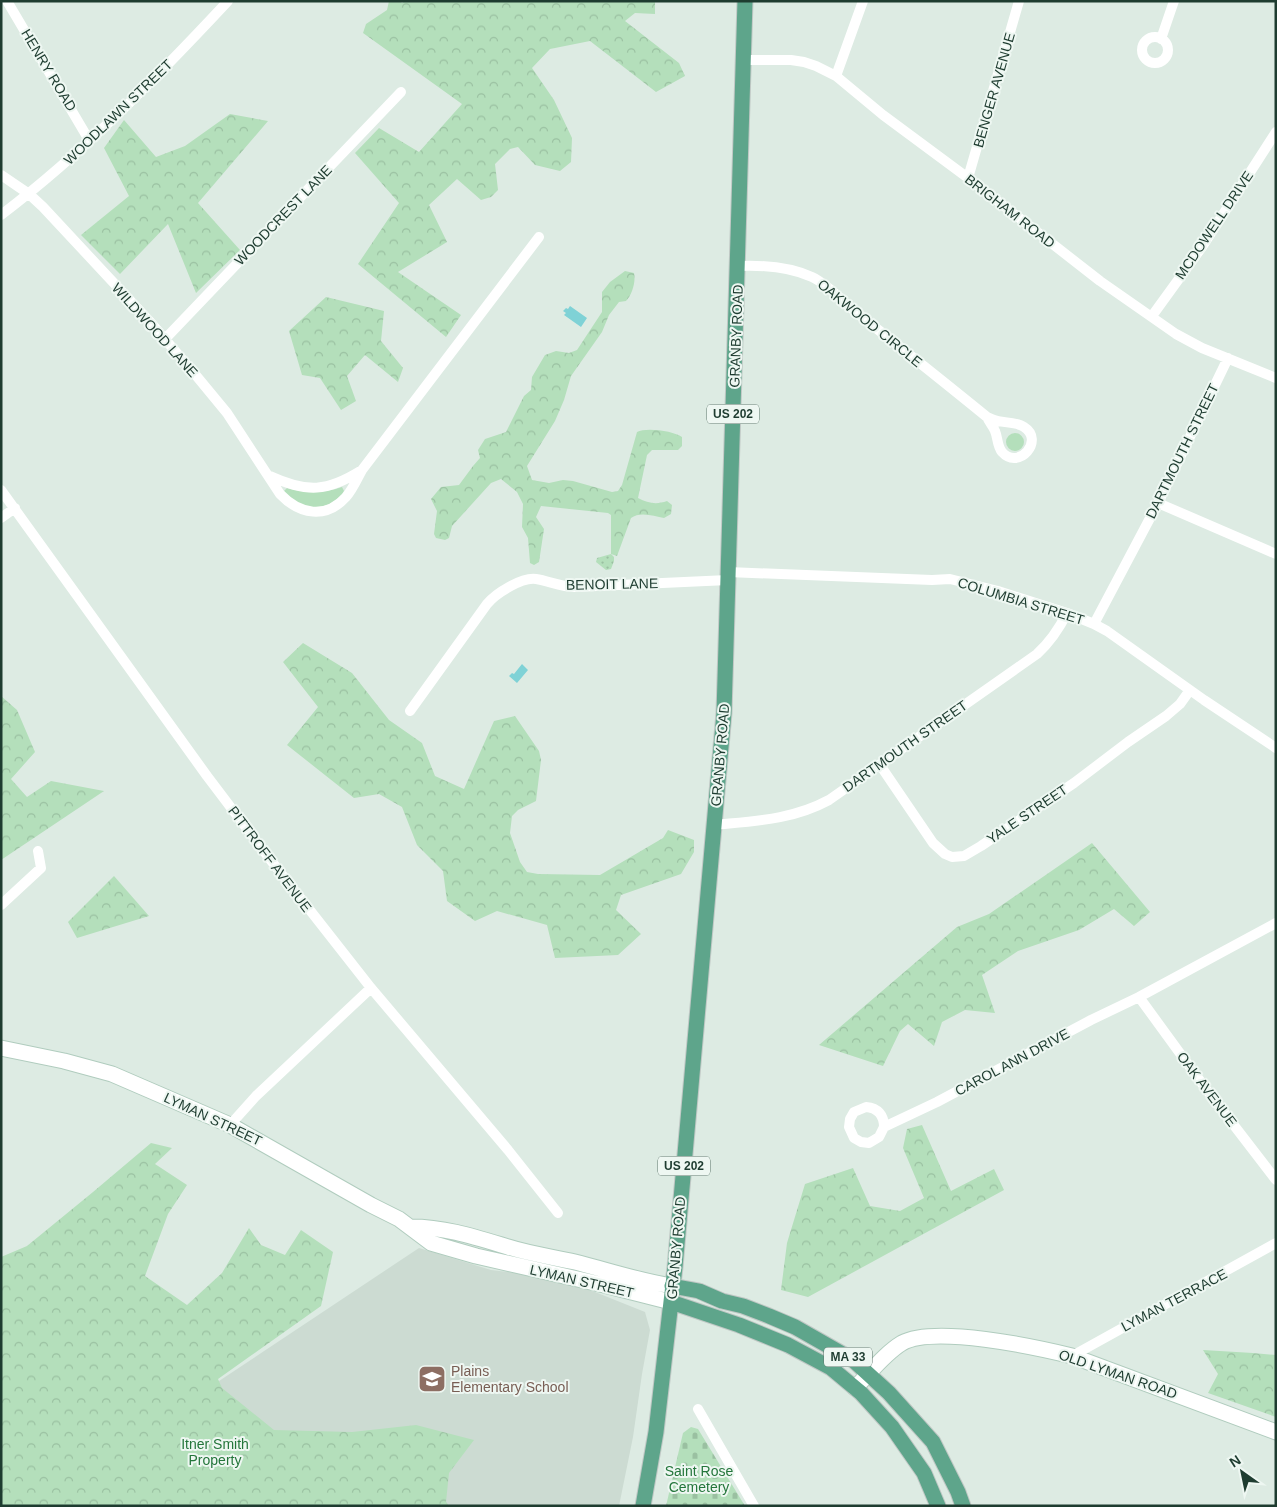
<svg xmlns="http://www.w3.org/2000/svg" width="1277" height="1507" font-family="Arial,sans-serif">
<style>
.built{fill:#ccdbd2}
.grass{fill:#b4dfbb}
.forest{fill:url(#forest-crowns)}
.cemetery{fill:url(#cemetery-stones)}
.garden{fill:url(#garden-dots)}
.water{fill:#7fd2d6}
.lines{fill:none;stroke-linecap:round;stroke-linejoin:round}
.secondary-casing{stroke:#b0ccbe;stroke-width:17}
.primary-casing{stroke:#c0c8c5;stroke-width:17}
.street{stroke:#fff;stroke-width:10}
.secondary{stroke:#fff;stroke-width:15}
.primary{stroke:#5ea58b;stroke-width:15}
.labels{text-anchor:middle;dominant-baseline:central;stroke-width:4;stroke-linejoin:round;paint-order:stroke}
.shield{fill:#eef7f2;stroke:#5c746a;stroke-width:1}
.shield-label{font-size:12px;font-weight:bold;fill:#1e3c30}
.street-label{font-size:14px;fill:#1e3c30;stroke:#eef7f2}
.education-label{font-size:14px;fill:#785e54;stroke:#eef7f2;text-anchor:start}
.park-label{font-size:14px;fill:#24763b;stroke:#eef7f2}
</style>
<defs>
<pattern id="forest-crowns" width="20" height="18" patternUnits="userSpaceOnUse" patternTransform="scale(1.25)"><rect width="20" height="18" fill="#b4dfbb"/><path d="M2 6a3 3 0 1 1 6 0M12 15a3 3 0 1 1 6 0" fill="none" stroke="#9ac0a1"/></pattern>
<pattern id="cemetery-stones" width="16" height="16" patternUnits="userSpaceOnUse" patternTransform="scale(1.25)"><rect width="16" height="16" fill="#b4dfbb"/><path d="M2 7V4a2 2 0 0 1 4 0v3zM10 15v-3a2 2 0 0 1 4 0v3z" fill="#9ac0a1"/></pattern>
<pattern id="garden-dots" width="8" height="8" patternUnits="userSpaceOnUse" patternTransform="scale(1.25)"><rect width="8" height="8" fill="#b4dfbb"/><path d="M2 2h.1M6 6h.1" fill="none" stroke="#9ac0a1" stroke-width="1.8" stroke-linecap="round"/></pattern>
</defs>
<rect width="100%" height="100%" fill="#ddebe3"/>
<!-- built -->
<path class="built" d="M419,1248L491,1270L541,1276L595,1292L645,1312L650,1330L642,1374L633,1437L619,1506H433L252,1430L216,1383Z"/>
<!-- grass -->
<path class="grass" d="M1006 442a9 9 0 1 1 18 0a9 9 0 1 1-18 0Z
M342,487L344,491C337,504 316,512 302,505C296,503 290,497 285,493L284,491L287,488C306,493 323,494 342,487Z"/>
<!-- forest -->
<path class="forest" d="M389,1H400L402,3L405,1H655V14L635,13L625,21L679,63L685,76L656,92L590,41L550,49L532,68L554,100L572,138L571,162L560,171L535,165L518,147L510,149L495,164L498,190L491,197L481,200L457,179L429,205L447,242L398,272L461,315L446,337L358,264L399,203L355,153L379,128L419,152L462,104L363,33L366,24L387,10Z
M230,114L268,121L198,203L240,250L196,293L168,224L120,274L81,235L129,196L104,148L124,120L156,157L185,146Z
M625,271L634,273C636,282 632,295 626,301L619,302L609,315L602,332L571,376L564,400L555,421L527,466L532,480L549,483L563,480L573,481L612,492L618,491L622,485L637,432C646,427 674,431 682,437V446L678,450H652L647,455L638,498C648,503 656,505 667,501L672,505L671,514L664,518C654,516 640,511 631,518L617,556L611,554V515L608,513L541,506L536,517L544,529L539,562L534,565L530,563L528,538L522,527L523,504L517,492L501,479L491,483L452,526L449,538L445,540L436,538L434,534L437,511L431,499L441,487L459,485L473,466L480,458L478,450L485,439L506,432L524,396L531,390L532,377L545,355L556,351L569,353L577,350L602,312V292L610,282Z
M326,297L384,311L381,341L403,368L398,382L365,355L347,376L356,401L341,410L320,378L302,375L289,331Z
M303,643L352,673L389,720L422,743L435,776L464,789L494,721L515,716L539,751L541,760L536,801L518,810L512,816L510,833L520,862L527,872L538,874L600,875L663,838L668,830L694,840V852L681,874L621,895L616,910L641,934L618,955L555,958L547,925L497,911L475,921L447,901L443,871L417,845L402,807L379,794L354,798L287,745L318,707L283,662Z
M1,696L17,710L35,752L11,779L27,797L51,781L104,791L1,860Z
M1092,843L1150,912L1134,926L1114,909L1079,930L1018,951L982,975L995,1013L965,1010L942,1022L934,1046L908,1024L900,1031L883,1066L819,1045L957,927L989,914Z
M114,876L149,916L77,938L68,922Z
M922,1125L951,1191L994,1169L1004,1190L808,1297L781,1290L787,1243L805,1184L853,1168L870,1206L900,1211L924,1198L903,1148L907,1129Z
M151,1143L172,1148L155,1164L187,1185L168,1214L145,1276L187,1305L222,1273L249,1228L261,1245L285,1255L301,1230L333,1252L321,1306L218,1379L222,1388L274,1430L352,1432L416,1425L474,1440L449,1473L446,1502L449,1506H1V1257L27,1246L93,1192Z
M1203,1350L1253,1353L1276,1355V1417L1208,1393L1218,1374Z"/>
<!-- cemetery -->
<path class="cemetery" d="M691,1427L698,1429L745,1506H666L683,1433Z"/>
<!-- garden -->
<path class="garden" d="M611,554L614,557V561L611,569L606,570L596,562L597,558Z"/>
<!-- water -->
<path class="water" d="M570,306L587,318L581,327L564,315L566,313L563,311L566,308L568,309Z
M522,664L528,670L517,683L509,676L512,673L514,674Z"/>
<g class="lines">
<defs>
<path id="secondary" d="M1,1048L64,1061L112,1074L230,1125L371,1205L399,1219L431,1243L476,1256L604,1285L671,1302
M411,1227C445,1227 475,1237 508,1247C530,1254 553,1257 575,1262C607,1270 639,1281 672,1286
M855,1388C870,1373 884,1354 902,1343C934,1325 1035,1347 1072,1356L1276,1432"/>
<path id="primary" d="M672,1286L699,1291L722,1301L743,1306L769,1316L795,1327L853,1360L889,1393L933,1442L958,1492L963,1506
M671,1302L739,1325L788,1345L831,1368L861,1393L892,1427L924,1473L938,1506
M643,1506L656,1432L675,1267L724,713L745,1"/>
</defs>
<!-- secondary casing -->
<use href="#secondary" class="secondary-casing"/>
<!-- primary casing -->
<use href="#primary" class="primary-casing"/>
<!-- street -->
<path class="street" d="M7,1L89,140
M1142 50a13 13 0 1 1 26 0a13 13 0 1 1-26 0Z
M1161,39L1174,1
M744,60H791L804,62L816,66L836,76L883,115L968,178L1100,281L1176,334L1202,348L1276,378
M836,76L863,1
M1,175L29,194L43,207L152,324L194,373L227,413L280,494C300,515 326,519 346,497C353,489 357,479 362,470L539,237
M968,178L1019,1
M1,215C84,152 157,77 228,1
M738,266C762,265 790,267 812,277C829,285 842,301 857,313C900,347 944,382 987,417
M1152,316L1202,247L1276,132
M165,339L401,92
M987,417C991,419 994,420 998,421C1006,423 1017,422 1024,427C1045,440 1019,471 1002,452C997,446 998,438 995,431C993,426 989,422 987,417Z
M270,476C307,493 327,492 362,470
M1,490L207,776L269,858L371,988L508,1150L558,1213
M1158,503L1276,554
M1,518L15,508
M728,572L932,580L950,579L998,591L1067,613L1094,624L1107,631L1204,700L1276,748
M1094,624L1158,503L1228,358
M410,711L487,604C496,593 522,577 536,579C549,581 561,587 575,587L728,580
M880,765L933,843L945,854L952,857L964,856L981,846L1074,783L1128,742L1166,716L1180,704L1190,690
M714,825C754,821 792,820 829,800L1037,654C1050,642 1059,629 1067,613
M1,905L41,868L38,851
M1139,997L1206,1089L1276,1180
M230,1125L256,1096L371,988
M884,1127C884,1115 878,1108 866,1107L854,1112L850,1119L849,1127L854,1138L861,1142L869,1143L879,1137L884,1127L937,1102L1091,1020L1139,997L1276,923
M1072,1356L1276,1243
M698,1409L754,1506"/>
<!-- secondary -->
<use href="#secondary" class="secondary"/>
<!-- primary -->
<use href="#primary" class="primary"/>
</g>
<!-- icons -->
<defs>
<symbol id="school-square" viewBox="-11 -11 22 22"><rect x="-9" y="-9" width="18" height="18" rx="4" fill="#8d6e63" stroke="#eef7f2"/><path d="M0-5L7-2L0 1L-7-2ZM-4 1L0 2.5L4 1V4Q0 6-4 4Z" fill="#fff"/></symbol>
</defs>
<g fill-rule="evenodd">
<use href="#school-square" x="416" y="1363" width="32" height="32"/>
</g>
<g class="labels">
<!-- shield labels -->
<g class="shield">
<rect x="707" y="404.5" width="52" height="19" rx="4"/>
<rect x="658" y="1156.5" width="52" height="19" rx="4"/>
<rect x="824" y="1347.5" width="48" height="19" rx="4"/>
</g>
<g class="shield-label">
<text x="733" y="414">US 202</text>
<text x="684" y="1166">US 202</text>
<text x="848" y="1357">MA 33</text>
</g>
<!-- street labels -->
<g class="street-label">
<text transform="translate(49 70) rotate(59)">HENRY ROAD</text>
<text transform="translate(994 90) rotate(-74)">BENGER AVENUE</text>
<text transform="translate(118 112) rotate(-44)">WOODLAWN STREET</text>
<text transform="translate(1010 211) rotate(38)">BRIGHAM ROAD</text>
<text transform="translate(283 215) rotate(-46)">WOODCREST LANE</text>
<text transform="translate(1214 225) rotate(-56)">MCDOWELL DRIVE</text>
<text transform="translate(870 323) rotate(39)">OAKWOOD CIRCLE</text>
<text transform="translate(155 330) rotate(48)">WILDWOOD LANE</text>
<text transform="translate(736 336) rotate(-88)">GRANBY ROAD</text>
<text transform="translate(1182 451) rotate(-64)">DARTMOUTH STREET</text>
<text transform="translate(612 584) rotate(-1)">BENOIT LANE</text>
<text transform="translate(1021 601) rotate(17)">COLUMBIA STREET</text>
<text transform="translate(905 746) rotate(-35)">DARTMOUTH STREET</text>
<text transform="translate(720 755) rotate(-85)">GRANBY ROAD</text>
<text transform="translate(1027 814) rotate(-34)">YALE STREET</text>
<text transform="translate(270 859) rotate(53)">PITTROFF AVENUE</text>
<text transform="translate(1012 1062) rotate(-28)">CAROL ANN DRIVE</text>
<text transform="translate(1207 1089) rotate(53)">OAK AVENUE</text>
<text transform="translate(213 1119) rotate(25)">LYMAN STREET</text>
<text transform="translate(676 1248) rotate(-85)">GRANBY ROAD</text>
<text transform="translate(582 1281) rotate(13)">LYMAN STREET</text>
<text transform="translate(1174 1300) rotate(-28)">LYMAN TERRACE</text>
<text transform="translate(1118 1374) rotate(19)">OLD LYMAN ROAD</text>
</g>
<!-- education labels -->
<g class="education-label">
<text x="451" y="1371">Plains<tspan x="451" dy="16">Elementary School</tspan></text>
</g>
<!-- park labels -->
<g class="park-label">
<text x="215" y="1444">Itner Smith<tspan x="215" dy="16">Property</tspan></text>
<text x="699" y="1471">Saint Rose<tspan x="699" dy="16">Cemetery</tspan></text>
</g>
</g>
<!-- border -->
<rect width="1277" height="1507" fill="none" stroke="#1e3c30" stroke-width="5"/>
<!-- north arrow -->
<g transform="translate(1242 1472) rotate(327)" stroke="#eef7f2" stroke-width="4" paint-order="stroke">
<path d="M0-4L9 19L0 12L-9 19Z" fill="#1e3c30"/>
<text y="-8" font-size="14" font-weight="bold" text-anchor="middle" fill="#1e3c30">N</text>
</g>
</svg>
